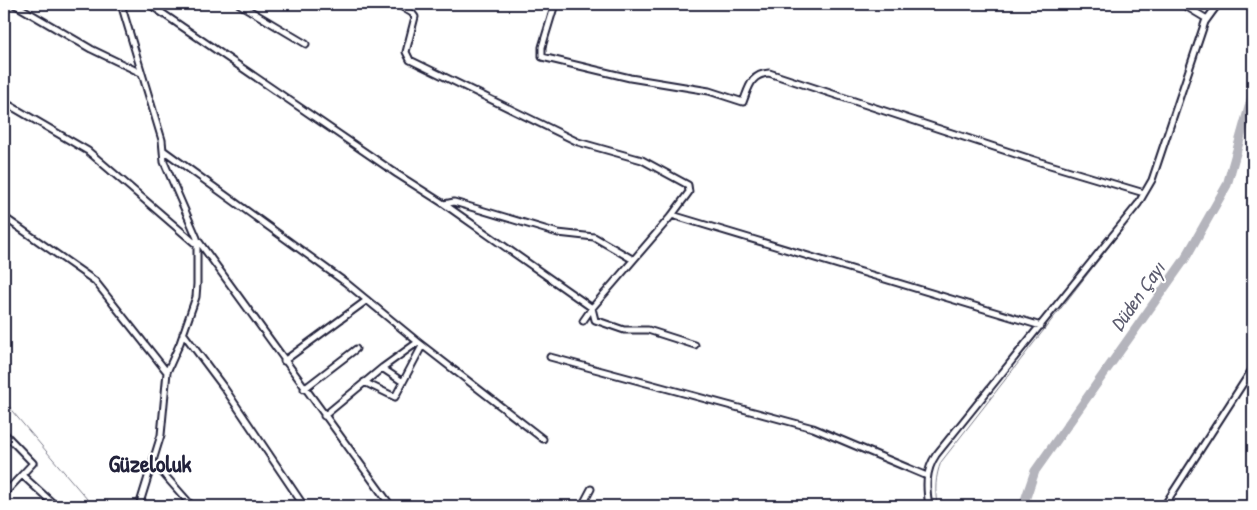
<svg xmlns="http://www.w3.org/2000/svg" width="1257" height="510" font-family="'Patrick Hand',sans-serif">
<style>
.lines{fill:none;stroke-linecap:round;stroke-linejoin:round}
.stream{stroke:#7a7a88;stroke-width:1}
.river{stroke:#b4b4bc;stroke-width:9}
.minor-casing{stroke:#22223b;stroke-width:9}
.minor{stroke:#fff;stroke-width:5}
.labels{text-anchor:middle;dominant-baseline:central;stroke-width:4;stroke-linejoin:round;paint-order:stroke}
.water-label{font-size:20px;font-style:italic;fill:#5c5c6f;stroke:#fff}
.district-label{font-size:24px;font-weight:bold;fill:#22223b;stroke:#fff}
</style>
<rect width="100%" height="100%" fill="#fff"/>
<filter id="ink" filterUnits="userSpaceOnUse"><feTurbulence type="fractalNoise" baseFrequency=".02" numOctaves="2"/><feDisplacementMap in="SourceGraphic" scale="10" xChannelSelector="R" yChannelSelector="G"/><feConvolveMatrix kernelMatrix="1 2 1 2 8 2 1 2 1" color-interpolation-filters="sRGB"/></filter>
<g filter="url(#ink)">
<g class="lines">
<!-- stream -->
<path class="stream" d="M4,397L12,411L93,506
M937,506C935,490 935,477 941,462L1139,208L1152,187L1204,34L1209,22L1224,4"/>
<!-- river -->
<path class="river" d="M1023,506L1035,471L1185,259L1227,185L1253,93"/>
<defs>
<path id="minor" d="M14,4L91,49L141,73
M121,4L162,140L164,162L197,238V284L196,297L180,343L167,372L161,435L139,506
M149,4L397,174L444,204
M239,4L306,44
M397,4L412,13L415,17L406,52L410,60L578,142L642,160L688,185L689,192L672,215L1041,326
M555,4L542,47V57L630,78L709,91L743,102C749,87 751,74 769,73L1040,162L1144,193
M1182,4L1207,19
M4,102L88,151L197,245
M163,150L345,282L418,342L382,368L324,416
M4,217L95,281L167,372
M197,239L391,506
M632,259L594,237L558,233L454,202L444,204L592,308L672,215
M583,321L592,308L595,320L624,330H648L695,345
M183,333L225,389L304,506
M418,342L543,439
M550,357L813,428L927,476
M284,361L367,300
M382,368L403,382
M1246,380L1253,384
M364,382L395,397L422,346
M304,389L356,349
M4,433L33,463L4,494
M153,462L192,506
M22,475L56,506
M582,506L591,489
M929,506C926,488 925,471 936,455L1138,204L1152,180L1205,22L1218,4
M1164,506L1253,368"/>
</defs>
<!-- minor casing -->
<use href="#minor" class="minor-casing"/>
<!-- minor -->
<use href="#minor" class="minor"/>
</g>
</g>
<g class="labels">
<!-- water labels -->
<g class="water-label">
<text transform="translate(1137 296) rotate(-55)">Düden Çayı</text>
</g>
<!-- district labels -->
<g class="district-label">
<text x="150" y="463">Güzeloluk</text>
</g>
</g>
<!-- margin -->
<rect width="1257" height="510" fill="none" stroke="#fff" stroke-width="20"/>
<rect x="10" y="10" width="1237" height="490" fill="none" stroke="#22223b" stroke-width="2" filter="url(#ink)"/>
</svg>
